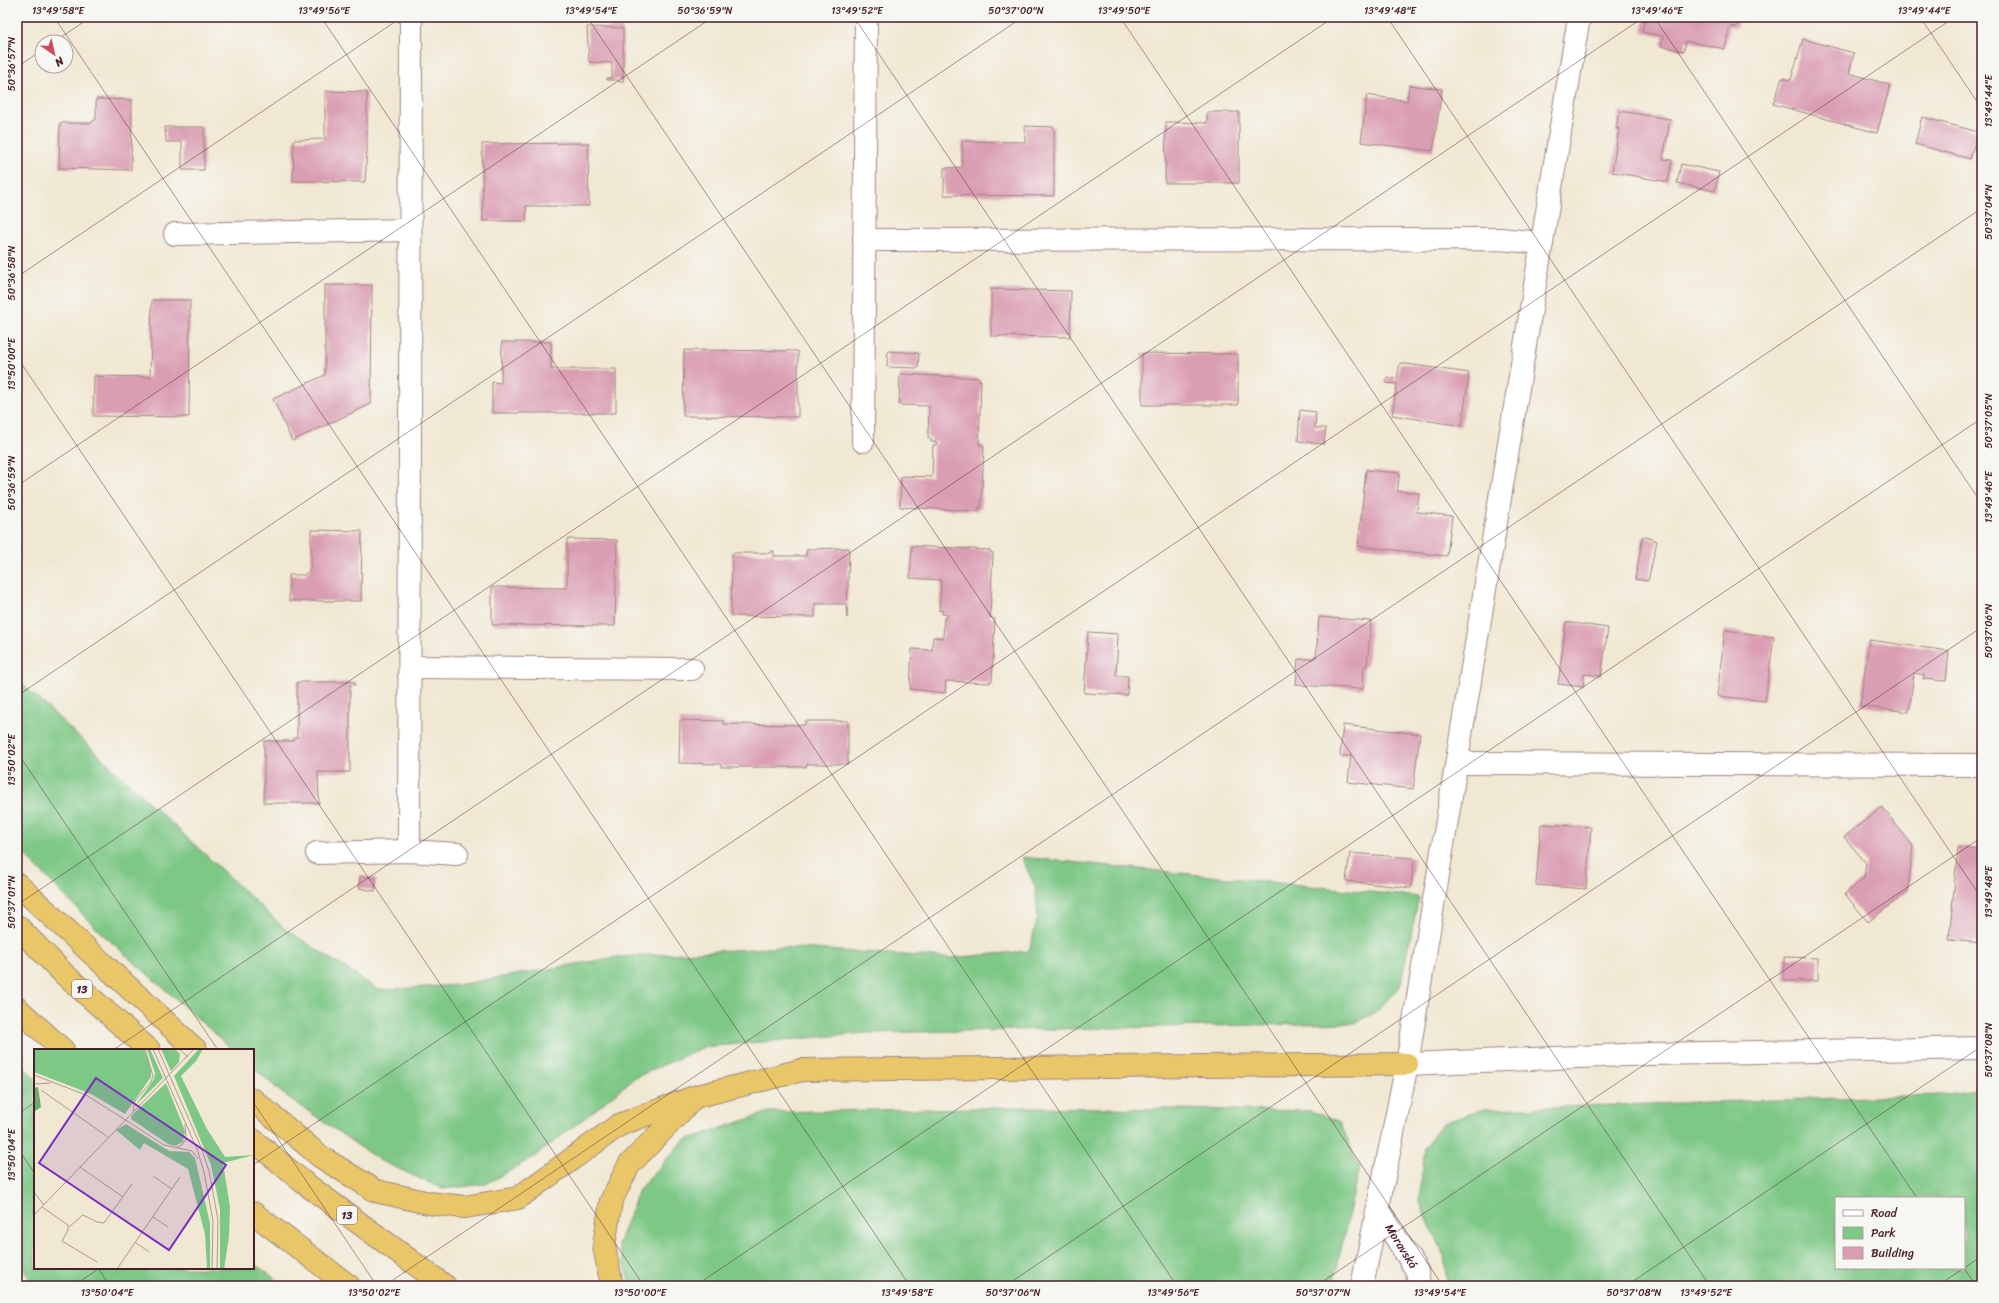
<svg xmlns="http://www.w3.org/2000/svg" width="1999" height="1303" font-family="Sriracha,sans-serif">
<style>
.green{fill:#7ec886;stroke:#647458;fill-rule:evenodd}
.building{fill:#da9eb3}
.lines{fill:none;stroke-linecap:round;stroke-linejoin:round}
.minor-casing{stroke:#9e847f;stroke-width:24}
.highway-casing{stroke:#9e847f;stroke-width:24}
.minor{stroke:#fff;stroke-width:22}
.highway{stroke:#e9c769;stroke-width:22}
.ticks{fill:none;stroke:#4a1f2b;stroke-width:1;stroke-opacity:0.45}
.labels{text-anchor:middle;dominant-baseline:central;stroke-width:3;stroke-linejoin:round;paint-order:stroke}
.shield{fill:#f6f6f2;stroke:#7e6067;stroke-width:1}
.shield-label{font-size:11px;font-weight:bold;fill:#4a1f2b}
.street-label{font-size:12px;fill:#4a1f2b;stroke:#f6f6f2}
.inset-road{fill:none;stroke:#ae9890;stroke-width:1}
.view{fill:#7b2cbf;fill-opacity:0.15;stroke:#7b2cbf;stroke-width:2}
.inset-edge{fill:none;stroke:#4a1f2b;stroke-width:2}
.neatline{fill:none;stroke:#4a1f2b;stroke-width:1.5}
.ticks-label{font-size:10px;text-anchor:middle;fill:#4a1f2b}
</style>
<rect width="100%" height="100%" fill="#f6f6f2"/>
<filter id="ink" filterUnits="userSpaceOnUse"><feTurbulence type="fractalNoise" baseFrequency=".025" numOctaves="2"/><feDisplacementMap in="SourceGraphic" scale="8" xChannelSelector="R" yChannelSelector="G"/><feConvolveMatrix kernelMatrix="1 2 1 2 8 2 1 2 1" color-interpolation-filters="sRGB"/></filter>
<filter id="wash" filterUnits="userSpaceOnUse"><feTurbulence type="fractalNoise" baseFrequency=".012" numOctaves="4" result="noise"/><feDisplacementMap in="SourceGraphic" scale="16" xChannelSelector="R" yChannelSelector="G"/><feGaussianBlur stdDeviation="0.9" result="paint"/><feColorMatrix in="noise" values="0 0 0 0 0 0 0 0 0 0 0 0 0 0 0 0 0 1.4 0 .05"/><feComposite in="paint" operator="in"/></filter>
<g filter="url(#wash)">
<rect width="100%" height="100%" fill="#f1e8d3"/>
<!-- green -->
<path class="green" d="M17,679L285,929L379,990L457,985L617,957L782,947L950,958L1029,951L1038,917L1035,886L1021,857L1419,897L1400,986L1376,1012L1355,1023L865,1033L704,1047L634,1078L595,1110L534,1157L486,1184L443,1189L379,1160L282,1093L253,1067V1050H233L98,930L17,847Z
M17,1061L35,1078V1268H253V1263L286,1286H34L17,1259Z
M1982,1089V1286H1447L1444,1255L1419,1201L1425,1147L1443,1123L1485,1109L1940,1095ZM1836,1198H1964V1268H1836Z
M1028,1107L1311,1111L1340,1122L1359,1167L1333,1286H631L618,1244L639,1190L683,1141L769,1112Z"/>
<g id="blocks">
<!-- building -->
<path class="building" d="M1645,17H1739L1736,28L1730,26L1725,49L1686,41L1684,51L1661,46L1663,36L1642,32Z
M587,27L623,28V82H619V80H607V78H612V63L589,62Z
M1803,39L1854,53L1849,73L1890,85L1877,133L1773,104L1782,78L1791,80Z
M1409,85L1442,89L1433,151L1361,142L1367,95L1407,101Z
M325,91L367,92V150L365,182L293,181L294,140L325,139Z
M96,99L132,100L131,170L59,168L60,123H91L96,119Z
M1619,111L1670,119L1663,159L1672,160L1668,182L1612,172L1619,127L1616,130Z
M1207,112H1239V183H1165L1166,122L1207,123Z
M1922,117L1978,132L1970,159L1915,144Z
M1025,126L1054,127V196L944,195V168L962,167V141L1025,142Z
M165,127H204V170H182V142H166Z
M588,143L589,206H526V221H483L482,144Z
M1681,164L1719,172L1715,191L1677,183Z
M325,285H372L371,404L292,441L273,399L325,375Z
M991,289L1071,291L1070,337L991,336Z
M152,300H190L189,417L93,416L94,376L150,377Z
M502,342H551V369H616V413H492V382L501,383Z
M684,350L798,351V417L683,416Z
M888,351L919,353L918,368L887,367Z
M1142,353L1238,354V405H1142Z
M1400,363L1469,373L1462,426L1392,415L1397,384L1386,383L1387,377L1397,379Z
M900,374L979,378V381L981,380L979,444L984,446L981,508H978V511L900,507L901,476L932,477L933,445H936L937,442H931V438H928L929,406L899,405Z
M1300,410L1316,412L1315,428H1326L1324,444L1298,441Z
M1366,470L1400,473L1397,491L1419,493L1417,512L1452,516L1447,556L1358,546Z
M311,530L362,531L361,601H289V575H304L311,569Z
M1643,536L1657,541L1648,581L1635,579Z
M567,539L617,540L615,626L492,625V587L567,588Z
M912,546L990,550V552L993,553L990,617L995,619L992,681H989L990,683L946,681L945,693L910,689L912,649L932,650L933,637L943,638L944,618H947V615L942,614V610L939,611L941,580L910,578Z
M849,548L847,618L846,604H815V617L731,616L732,553H771V551H774V556H806L807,549Z
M1319,617L1371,621L1367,666H1364L1363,689L1296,685L1298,659H1313L1314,657H1316Z
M1566,622L1608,628L1601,676L1584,674L1583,687L1558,684Z
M1725,630L1774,637L1765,701L1717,696Z
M1088,632L1118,634L1116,676H1128L1127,695L1084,693Z
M1869,640L1949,651L1946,681L1923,679L1924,675L1914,673L1909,712L1860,706Z
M297,682H355V685H350V772H318L319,803H264V741H294V738H297Z
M680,720L724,721L723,724L805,725V721H848V764H807L806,767H721V764L679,763Z
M1343,725L1420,734L1413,789L1348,782L1351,756H1340Z
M1882,807L1913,846L1908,891L1868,922L1845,894L1864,878L1866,863L1844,837Z
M1541,824L1591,827L1586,889L1536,885Z
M1958,847L1982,849V943L1949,940Z
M1350,853L1414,858L1411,888L1346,881Z
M360,876L376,878L375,891L359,888Z
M1784,957L1818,958V981H1784Z"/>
</g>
</g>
<g filter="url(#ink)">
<use href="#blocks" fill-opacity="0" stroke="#9e847f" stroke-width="1"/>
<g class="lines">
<defs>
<g id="minor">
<path d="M175,234L410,230"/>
<path d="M864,240L1500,239L1542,243"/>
<path d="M863,441L866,17"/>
<path d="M410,667L692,669"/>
<path d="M1458,763L1982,765"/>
<path d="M409,851L411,17"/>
<path d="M317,853L409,851L457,854"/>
<path d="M1407,1064L1650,1054L1982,1048"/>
<path id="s1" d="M1378,1209L1417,1271L1419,1286"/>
<path d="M1362,1286L1407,1064L1579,17"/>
</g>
<path id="highway" d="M17,884L196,1050
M17,926L64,974L149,1050
M17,1008L63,1050
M253,1100L321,1157L376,1191L429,1203L465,1207L518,1198L619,1125L694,1097L802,1070L1407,1064
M253,1140L303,1182L445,1286
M253,1213L349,1286
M612,1286L604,1246L611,1201L629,1165L690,1102"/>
</defs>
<!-- minor casing -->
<use href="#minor" class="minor-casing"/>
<!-- highway casing -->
<use href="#highway" class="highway-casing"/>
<!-- minor -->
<use href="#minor" class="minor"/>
<!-- highway -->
<use href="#highway" class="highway"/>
</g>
</g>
<!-- ticks -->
<path class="ticks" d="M54,17L910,1286M321,17L1177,1286M587,17L1443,1286M854,17L1710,1286M1120,17L1917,1198M1387,17L1982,899M1654,17L1982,504M1920,17L1982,109M54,42L91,17M17,67L42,50M17,277L402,17M17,357L644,1286M17,486L713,17M17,696L1023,17M17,752L218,1050M17,905L1334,17M113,1050L1644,17M253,1102L377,1286M17,1115L35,1102M17,1147L35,1174M253,1165L1955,17M98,1268L110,1286M1964,1268L1976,1286M1964,1268L1982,1256M73,1286L100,1268M384,1286L1982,208M695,1286L1982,418M1005,1286L1982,627M1316,1286L1982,837M1626,1286L1982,1046M1937,1286L1964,1268"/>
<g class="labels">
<!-- shield labels -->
<g class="shield">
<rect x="72" y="980" width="20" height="18" rx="3"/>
<rect x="337" y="1206" width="20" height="18" rx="3"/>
</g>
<g class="shield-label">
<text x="82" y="989">13</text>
<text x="347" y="1215">13</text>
</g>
<!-- street labels -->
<g class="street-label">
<text stroke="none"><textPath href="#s1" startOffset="44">Moravská</textPath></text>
</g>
</g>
<!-- overview -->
<g transform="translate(34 1049)">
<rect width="220" height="220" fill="#f1e8d3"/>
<path d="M0,0H110L117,19V28L91,65L57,45L0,23ZM113,0H116L129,29L101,57L120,30L121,24ZM127,0H141L146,5L145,13L137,22ZM165,0H169L162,12L147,27L173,80L191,108L220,106L189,114L196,158L195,188L190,220H186V160L177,116L140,27ZM132,34L151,82L149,93L141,97L134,95L97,70L98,66ZM92,75L135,102L155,103L161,109L176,174V220H173L171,185L154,120L110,94L106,101L82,81Z" fill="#7ec886"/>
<path d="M4,38L7,58L0,63V39Z" fill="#66ac73"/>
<path class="inset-road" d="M119,0L163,100L170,123L179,172L178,220M124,0L167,98L175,122L184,171L183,220M145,0L154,8M0,26L52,46L90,70M0,35L17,34M7,41L74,88M99,62L101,52L117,33L119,27L111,0M90,70L130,96L158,102L164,110M141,99L148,96L152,90L151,75M46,118L89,148M119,127L138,140M0,143L10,156M8,158L34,176V181L28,192L63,213M0,166L160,0M119,168L134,178M35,178L49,166L63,173L70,174L98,135M101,193L115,203M83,220L146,128"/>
<path class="view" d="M62,29L192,116L135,201L5,114Z"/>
<rect width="220" height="220" class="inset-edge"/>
</g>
<!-- margin -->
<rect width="1999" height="1303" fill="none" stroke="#f6f6f2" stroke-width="44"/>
<!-- legend -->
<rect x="1835" y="1197" width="130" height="72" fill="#f6f6f2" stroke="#b1a0a2"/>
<rect x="1843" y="1210" width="20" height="6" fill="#ffffff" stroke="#b1a0a2"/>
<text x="1871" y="1217" font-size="12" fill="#4a1f2b">Road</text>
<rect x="1843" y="1227" width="20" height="12" fill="#7ec886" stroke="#b1a0a2"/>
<text x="1871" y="1237" font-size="12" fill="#4a1f2b">Park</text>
<rect x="1843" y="1247" width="20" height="12" fill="#da9eb3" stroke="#b1a0a2"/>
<text x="1871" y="1257" font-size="12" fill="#4a1f2b">Building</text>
<!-- north arrow -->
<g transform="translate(54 54) rotate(146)"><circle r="19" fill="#f6f6f2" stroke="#b1a0a2"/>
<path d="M0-3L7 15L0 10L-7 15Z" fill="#d1495b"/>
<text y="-6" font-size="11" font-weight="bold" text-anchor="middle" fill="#4a1f2b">N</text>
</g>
<rect x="22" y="22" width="1955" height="1259" class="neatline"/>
<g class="ticks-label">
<text x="58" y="14">13°49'58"E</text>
<text x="324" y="14">13°49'56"E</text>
<text x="591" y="14">13°49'54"E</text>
<text x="705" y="14">50°36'59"N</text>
<text x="857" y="14">13°49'52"E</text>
<text x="1016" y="14">50°37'00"N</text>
<text x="1124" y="14">13°49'50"E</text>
<text x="1390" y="14">13°49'48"E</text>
<text x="1657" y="14">13°49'46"E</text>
<text x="1924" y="14">13°49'44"E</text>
<text transform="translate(11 64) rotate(-90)" y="4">50°36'57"N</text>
<text transform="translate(1988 101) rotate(-90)" y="4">13°49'44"E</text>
<text transform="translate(1988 212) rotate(-90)" y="4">50°37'04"N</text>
<text transform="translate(11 273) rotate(-90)" y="4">50°36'58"N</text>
<text transform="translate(11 364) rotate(-90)" y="4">13°50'00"E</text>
<text transform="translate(1988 421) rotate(-90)" y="4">50°37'05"N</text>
<text transform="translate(11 483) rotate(-90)" y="4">50°36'59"N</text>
<text transform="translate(1988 497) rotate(-90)" y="4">13°49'46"E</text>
<text transform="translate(1988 631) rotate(-90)" y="4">50°37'06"N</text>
<text transform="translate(11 760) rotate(-90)" y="4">13°50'02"E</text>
<text transform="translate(1988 892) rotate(-90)" y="4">13°49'48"E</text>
<text transform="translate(11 902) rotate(-90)" y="4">50°37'01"N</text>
<text transform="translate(1988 1050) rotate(-90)" y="4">50°37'08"N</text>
<text transform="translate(11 1155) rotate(-90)" y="4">13°50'04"E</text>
<text x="107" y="1296">13°50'04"E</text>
<text x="374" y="1296">13°50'02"E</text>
<text x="640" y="1296">13°50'00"E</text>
<text x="907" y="1296">13°49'58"E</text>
<text x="1013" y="1296">50°37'06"N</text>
<text x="1173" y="1296">13°49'56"E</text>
<text x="1323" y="1296">50°37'07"N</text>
<text x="1440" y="1296">13°49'54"E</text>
<text x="1634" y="1296">50°37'08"N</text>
<text x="1706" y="1296">13°49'52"E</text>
</g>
</svg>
